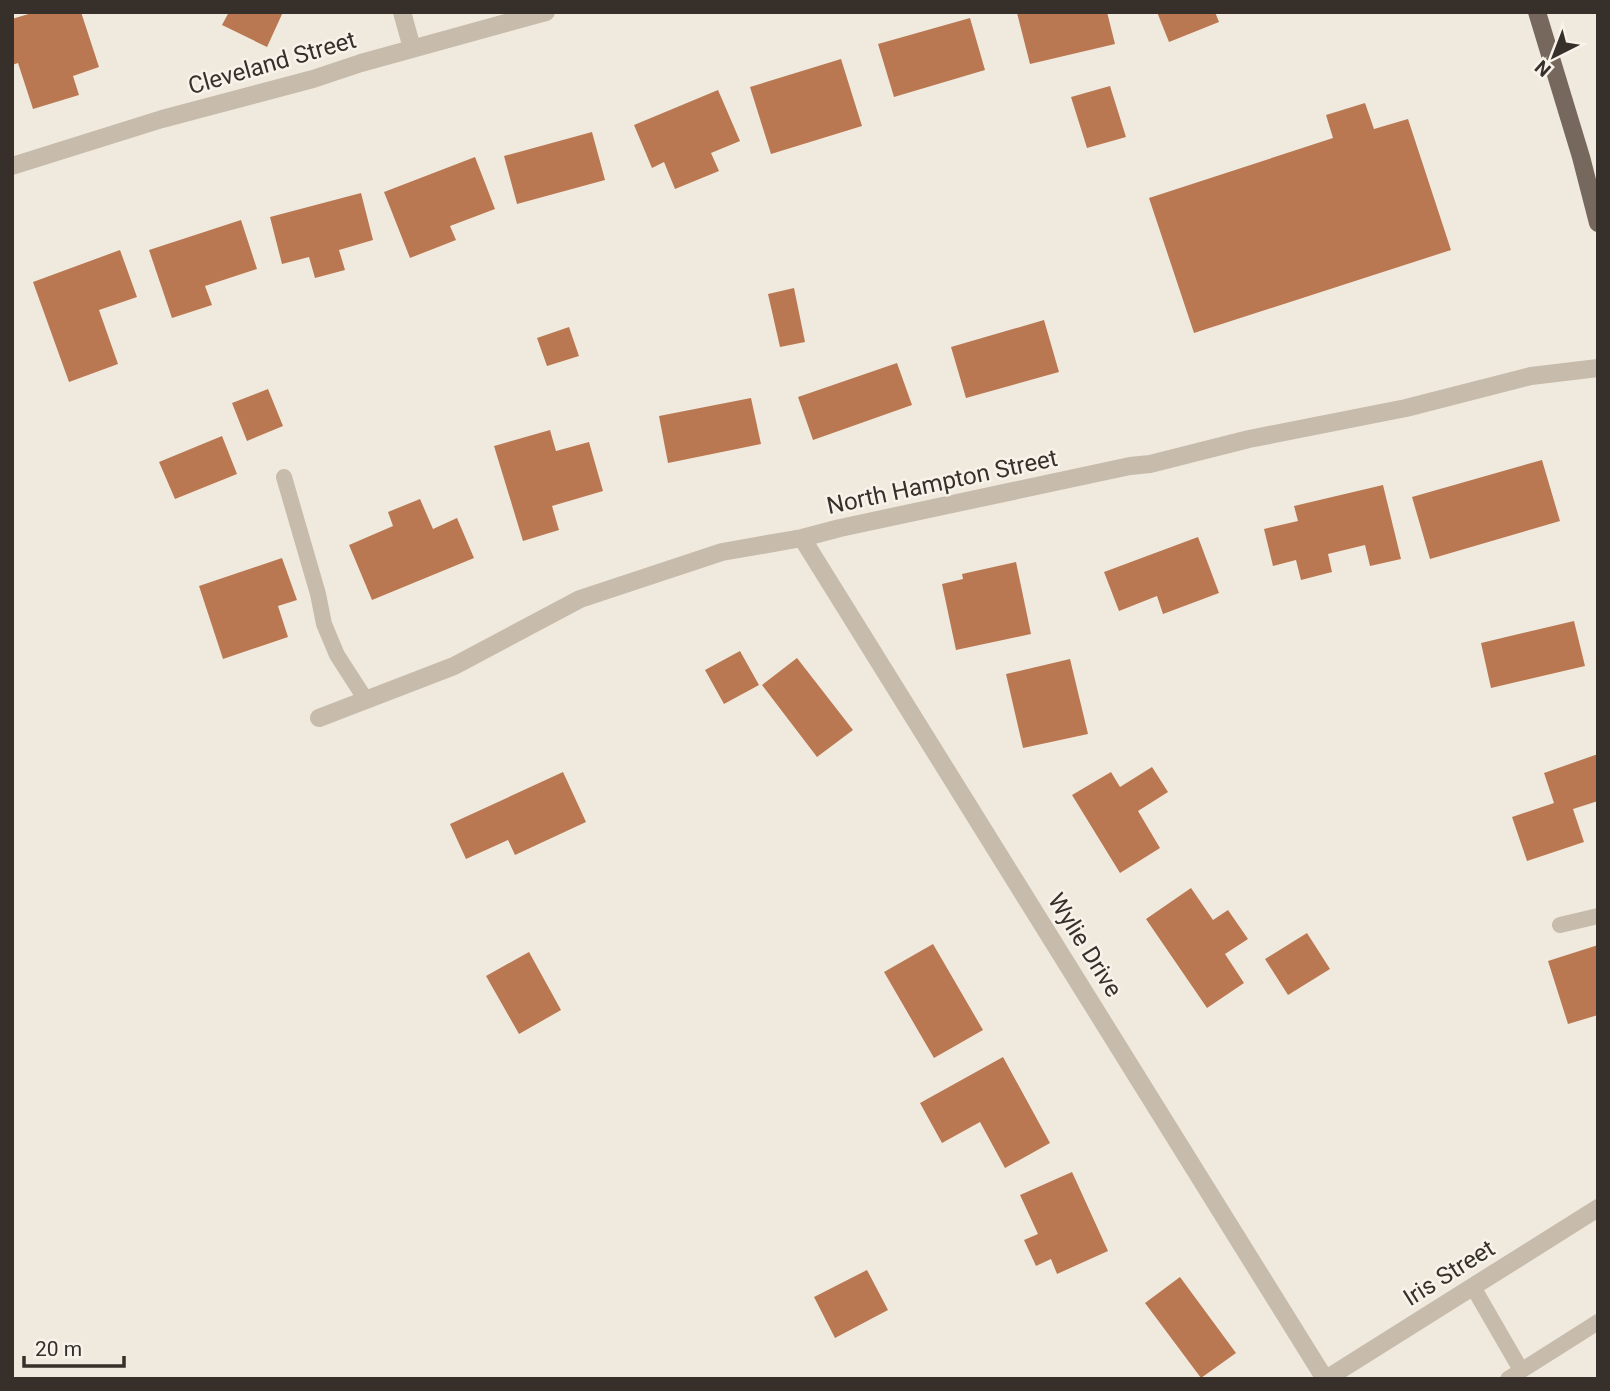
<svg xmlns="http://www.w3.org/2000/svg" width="1610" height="1391" font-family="Roboto,sans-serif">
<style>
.building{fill:#ba7852}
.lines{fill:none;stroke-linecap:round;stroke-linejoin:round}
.lane{stroke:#c7bbab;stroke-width:16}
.street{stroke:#c7bbab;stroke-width:18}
.primary{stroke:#76685c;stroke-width:18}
.labels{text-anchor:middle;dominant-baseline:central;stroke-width:5;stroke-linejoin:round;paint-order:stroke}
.street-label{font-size:24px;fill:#362f2a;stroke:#f8f3ea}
</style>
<rect width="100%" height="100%" fill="#f0eade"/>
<!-- building -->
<path class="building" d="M35,12H81L99,67L73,76L79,95L33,109L18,63L12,65V19Z
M229,12H283L267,47L222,25Z
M1107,12L1115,44L1030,64L1017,13Z
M1157,12H1215L1219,22L1169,42Z
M970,18L985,70L894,97L878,44Z
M841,59L862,126L771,154L750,87Z
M1110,86L1126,137L1087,148L1071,97Z
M718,90L740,141L711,153L719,171L675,189L664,162L652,168L634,125Z
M1365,103L1374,129L1408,119L1451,250L1194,333L1149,198L1333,138L1326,115Z
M592,132L605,180L517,204L504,156Z
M475,157L495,209L450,226L456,240L410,258L384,192Z
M361,193L373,240L339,250L345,270L315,278L309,257L282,264L270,217Z
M241,220L257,269L205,286L212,305L172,318L149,250Z
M120,250L137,297L99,310L118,364L69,382L33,282Z
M794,288L805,342L780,347L768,294Z
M1044,320L1059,372L966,398L951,347Z
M569,327L579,356L547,366L537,338Z
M897,363L912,405L813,440L798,397Z
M268,389L283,426L247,441L232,403Z
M751,398L761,444L668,463L659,416Z
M550,430L556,451L589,442L603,491L552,506L559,530L523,541L494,446Z
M222,436L237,474L175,499L159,462Z
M1542,460L1560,521L1430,559L1412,497Z
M1383,485L1401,559L1370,566L1365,545L1328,554L1332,572L1301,580L1296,560L1273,566L1264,529L1298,521L1294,506Z
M420,499L433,529L457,518L474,558L372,600L349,545L393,526L388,512Z
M1198,537L1219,593L1163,614L1157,596L1119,611L1104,572Z
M282,558L297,600L278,606L288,637L223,659L199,586Z
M1016,562L1031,634L956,650L942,584L963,579L962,574Z
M1574,621L1585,666L1491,688L1481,643Z
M740,651L759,685L724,704L705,670Z
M797,658L853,730L817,757L762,685Z
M1070,659L1088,734L1023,748L1006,674Z
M1598,754V801L1573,809L1584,842L1527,861L1512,817L1554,803L1544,773Z
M1152,767L1168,792L1138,811L1160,848L1120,873L1072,795L1111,772L1120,787Z
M563,772L586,822L515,855L508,840L466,859L450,824Z
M1191,888L1213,920L1228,910L1248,939L1225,954L1244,983L1207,1008L1146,919Z
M1307,933L1330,969L1288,995L1265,959Z
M933,944L983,1030L934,1058L884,972Z
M1598,945V1015L1568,1024L1548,961Z
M529,952L561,1010L519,1034L486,976Z
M1003,1057L1050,1143L1005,1168L980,1122L942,1143L920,1103Z
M1072,1172L1108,1251L1057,1274L1051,1259L1036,1266L1024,1240L1038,1234L1020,1195Z
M867,1270L888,1310L835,1338L814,1297Z
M1180,1277L1236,1353L1201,1378L1145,1303Z"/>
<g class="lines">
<!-- lane -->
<path class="lane" d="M284,477L318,594L324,624L337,655L366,700
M1560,925L1598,916
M1473,1287L1521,1370
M1508,1379L1598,1322"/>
<!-- street -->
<path class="street" d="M402,12L412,48
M12,166L162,119L313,79L361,63L546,12
M802,538L1325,1379H1326L1598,1208
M319,718L454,666L580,599L722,552L802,538L840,528L1130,466L1150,464L1249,439L1406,408L1531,376L1598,368"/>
<!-- primary -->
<path class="primary" d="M1537,12L1581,157L1598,223"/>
</g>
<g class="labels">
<!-- street labels -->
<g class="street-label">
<text transform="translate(272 63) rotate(-16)">Cleveland Street</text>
<text transform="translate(942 482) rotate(-12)">North Hampton Street</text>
<text transform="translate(1085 945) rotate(58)">Wylie Drive</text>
<text transform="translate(1449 1273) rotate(-32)">Iris Street</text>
</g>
</g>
<!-- border -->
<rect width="1610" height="1391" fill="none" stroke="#362f2a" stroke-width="28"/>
<!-- north arrow -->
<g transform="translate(1554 56) rotate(222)" stroke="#f8f3ea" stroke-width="5" paint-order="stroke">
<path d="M0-5L12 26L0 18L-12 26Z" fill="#362f2a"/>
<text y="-10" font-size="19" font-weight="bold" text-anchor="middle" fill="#362f2a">N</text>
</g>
<!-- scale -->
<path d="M24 1356v10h100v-10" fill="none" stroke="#362f2a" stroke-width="3.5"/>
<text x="35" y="1356" font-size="21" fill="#362f2a" stroke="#f8f3ea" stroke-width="5" paint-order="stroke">20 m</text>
</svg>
